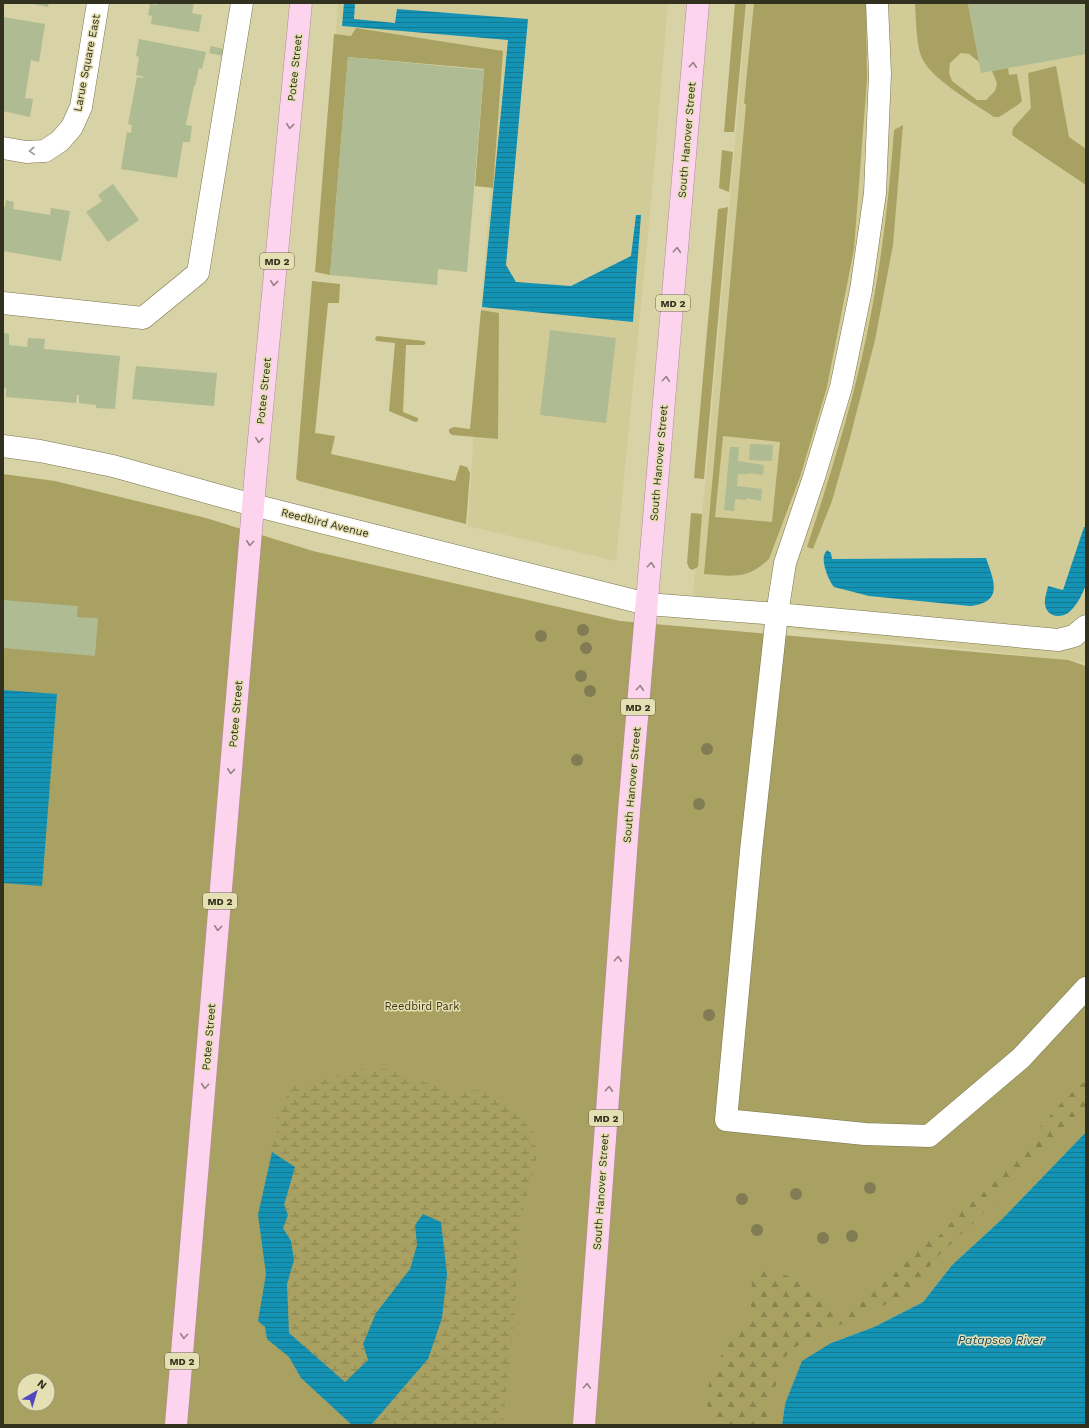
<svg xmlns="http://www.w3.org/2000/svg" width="1089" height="1428" font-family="'Work Sans',sans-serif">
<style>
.built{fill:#d1cb98}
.green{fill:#a9a161;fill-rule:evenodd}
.forest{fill:url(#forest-firs)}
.wetland{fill:url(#wetland-marsh)}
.water{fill:url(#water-rules)}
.building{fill:#afbb92}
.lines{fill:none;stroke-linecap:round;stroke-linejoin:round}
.minor-casing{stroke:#78734b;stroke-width:23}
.major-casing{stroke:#b4889d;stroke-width:23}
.minor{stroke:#fff;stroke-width:22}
.major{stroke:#fcd4ed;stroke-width:22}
.tree{fill:#817c53}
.oneway{stroke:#978286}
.oneway2{stroke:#98988f}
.labels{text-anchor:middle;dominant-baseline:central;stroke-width:3;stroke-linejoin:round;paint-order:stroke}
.shield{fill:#e5dfb4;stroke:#68644c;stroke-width:1}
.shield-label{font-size:10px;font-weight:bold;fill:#32301f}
.street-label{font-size:11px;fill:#32301f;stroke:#e5dfb4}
.park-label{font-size:11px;fill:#3a350f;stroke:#e5dfb4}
.water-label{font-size:12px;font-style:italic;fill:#194857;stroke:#e5dfb4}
</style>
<defs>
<pattern id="forest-firs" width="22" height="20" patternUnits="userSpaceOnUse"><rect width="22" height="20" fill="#a9a161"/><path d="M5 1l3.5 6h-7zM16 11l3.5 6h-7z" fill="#8a844f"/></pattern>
<pattern id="wetland-marsh" width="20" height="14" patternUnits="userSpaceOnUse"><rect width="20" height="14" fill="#a9a161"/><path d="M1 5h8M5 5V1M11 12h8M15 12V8" fill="none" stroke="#8a844f"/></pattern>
<pattern id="water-rules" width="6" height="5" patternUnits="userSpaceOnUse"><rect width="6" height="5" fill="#1493b4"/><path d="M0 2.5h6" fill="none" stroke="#137892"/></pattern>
</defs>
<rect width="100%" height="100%" fill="#d8d2a7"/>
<!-- built -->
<path class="built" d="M338,3H668L652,192L616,561L468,526L481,310L501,58L336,34Z
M747,3H1086V663L690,617L706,478Z"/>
<!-- green -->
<path class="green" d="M735,3H746L734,132H724Z
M754,3H866L867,79L854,249L827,387L800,477L769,559C747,580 732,576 704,574L746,105L744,103ZM723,436L780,442L772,522L715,517Z
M915,3H968L979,62L969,54L961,53L950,63L949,73L952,81L977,100H986L995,91L997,83L992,71L1008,68L1009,75L1017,74L1022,101L1019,104L999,117H994C973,102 927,78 920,53C916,37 916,19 915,3Z
M356,28L503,51L493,188L475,186L484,69L348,57L330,275L315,272L334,34L351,36Z
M1056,66L1069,137L1086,149V185L1019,140L1012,135L1013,128L1031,108L1028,73Z
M903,125L893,245L875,340L850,438L832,501L813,549L807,547C830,476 852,406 867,334C881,267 889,199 894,130Z
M722,150L733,152L729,192L719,188Z
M728,207L704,479L694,478L718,209Z
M312,281L340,284L339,303H328L315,433L335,436L331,454L455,481L460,465L467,467L470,473L466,524L299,481L296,479Z
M481,310L499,313L498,439L452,435L449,432V429L454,427L470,429Z
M377,336L424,341L426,343L424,345H406L403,412L418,418V421L415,422L389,411L395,343L376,341L375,338Z
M3,474L55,481L206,518L313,551L620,621L1068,660L1086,666V1132L1002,1219L952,1265L923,1302L874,1327L831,1343L785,1404L782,1425H3ZM24,1380H48V1404H24Z
M691,513L702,514L698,567L692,570L689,568L687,563Z"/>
<!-- forest -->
<path class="forest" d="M1086,1080V1108L988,1209L938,1256L909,1292L860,1318L817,1333L788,1352L772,1395L766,1425H711L707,1402L710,1373L751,1310L752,1270L760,1266L784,1275L802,1279L819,1290L839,1316L868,1298L917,1247L939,1236L987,1182L1026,1143L1063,1101Z"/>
<!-- wetland -->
<path class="wetland" d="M358,1066L365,1071L385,1069L450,1091L480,1090L497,1098L500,1095L534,1133L532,1143L539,1149L519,1227L514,1324L502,1425H371L428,1359L441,1222L424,1215L415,1225L417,1245L410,1269L376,1313L363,1344L368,1360L345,1383L289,1333L287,1284L294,1260L291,1241L283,1228L288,1215L284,1205L295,1168L269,1149L277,1138V1109L294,1087L346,1074Z"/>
<!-- water -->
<path class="water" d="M344,3H355L354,19L395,23L397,9L528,19L506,265L516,282L571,286L631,256L636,215H641L633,322L482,307L508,40L342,26Z
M1084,527L1086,528C1086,539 1088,579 1085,587C1082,595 1076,607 1068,613C1059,619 1046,616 1045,604C1044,599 1047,592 1048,586L1063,590Z
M827,550L831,553L832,559L986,558C994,581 1004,602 970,606L869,596L834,587C829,581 822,564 824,556C824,554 826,552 827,550Z
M3,690L57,694L42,886L3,883Z
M1086,1132V1425H782L785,1404L802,1361L831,1343L874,1327L923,1302L952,1265L1002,1219Z
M272,1152L295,1167L284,1205L288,1215L283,1228L291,1241L294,1260L287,1284L289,1333L345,1382L368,1360L363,1344L376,1313L410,1269L417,1245L415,1225L423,1214L441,1222L447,1274L442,1318L428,1359L371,1425H352L301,1378L289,1357L267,1339L265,1327L258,1321L266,1274L258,1215Z"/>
<!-- building -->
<path class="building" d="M28,3H49L48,7Z
M158,3H194L192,13L202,15L199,32L151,24L152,16L148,15L150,4L157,5Z
M968,3H1086V54L981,73Z
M3,17L45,24L39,62L31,60L25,98L33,99L30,117L3,111Z
M139,39L206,52L202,69L199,68L195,86H194L186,124V125L192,126L190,142H183L177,178L121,169L127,132L131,133L132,125L128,124L137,77L143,78L144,77L136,75L139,57L136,56Z
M211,46L224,49L223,56L209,53Z
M348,57L484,70L467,272L438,269L437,285L330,275Z
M113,184L139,220L108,242L86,212L102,201L98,195Z
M6,200L14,202L13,209L50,215L51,208L70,211L61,261L3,251V207H5Z
M550,330L616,338L606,423L540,415Z
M3,333L9,334V345L27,347L28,338L45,339L44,349H45L120,356L115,409L96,408V405L79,403V395H77L76,403L6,397V388H3Z
M136,366L217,373L214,406L132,399Z
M750,444L773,445L772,461L749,460Z
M730,447H739L738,461L764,465L763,475L749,473V474H738L737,486L762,489L761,501L746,498V500L735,499L734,511L724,510Z
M3,600L78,606L77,617L98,618L95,656L3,648Z"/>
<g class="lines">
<defs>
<path id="minor" d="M877,3L880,74L875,193L861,290L841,387L814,477L785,563L777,614L751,851L726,1120L865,1134L929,1136L1021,1058L1086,988
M3,148L26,152L45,151L60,141L72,127L81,107L98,3
M3,303L143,318L198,273L242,3
M3,446L40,451L113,466L253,505L647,604L777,614L1058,640L1074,636L1086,626"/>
<path id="major" d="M176,1425L256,471L301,3
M584,1425L629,811L698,3"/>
</defs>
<!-- minor casing -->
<use href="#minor" class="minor-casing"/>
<!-- major casing -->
<use href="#major" class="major-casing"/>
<!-- minor -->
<use href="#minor" class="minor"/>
<!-- major -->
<use href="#major" class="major"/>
</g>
<!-- trees -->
<g class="tree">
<circle cx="583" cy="630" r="6"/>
<circle cx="541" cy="636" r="6"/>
<circle cx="586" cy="648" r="6"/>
<circle cx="581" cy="676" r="6"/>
<circle cx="590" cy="691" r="6"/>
<circle cx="707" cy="749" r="6"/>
<circle cx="577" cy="760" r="6"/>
<circle cx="699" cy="804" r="6"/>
<circle cx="709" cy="1015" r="6"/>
<circle cx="870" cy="1188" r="6"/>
<circle cx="796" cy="1194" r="6"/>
<circle cx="742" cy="1199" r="6"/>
<circle cx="757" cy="1230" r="6"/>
<circle cx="852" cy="1236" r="6"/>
<circle cx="823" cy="1238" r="6"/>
</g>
<!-- one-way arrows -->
<defs><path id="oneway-chevron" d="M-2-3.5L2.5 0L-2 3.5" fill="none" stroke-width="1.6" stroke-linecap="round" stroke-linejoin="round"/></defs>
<g class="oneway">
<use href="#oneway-chevron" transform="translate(693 65) rotate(-85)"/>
<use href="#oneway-chevron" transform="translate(290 126) rotate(96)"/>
<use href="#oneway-chevron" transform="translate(677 250) rotate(-85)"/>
<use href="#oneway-chevron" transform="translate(274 283) rotate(96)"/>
<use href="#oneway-chevron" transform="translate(666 379) rotate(-85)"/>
<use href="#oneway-chevron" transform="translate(259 440) rotate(96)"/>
<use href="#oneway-chevron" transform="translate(250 543) rotate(95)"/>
<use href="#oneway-chevron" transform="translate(651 565) rotate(-85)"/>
<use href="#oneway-chevron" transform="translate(640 688) rotate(-85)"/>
<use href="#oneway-chevron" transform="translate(231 771) rotate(95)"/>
<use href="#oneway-chevron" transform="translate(218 928) rotate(95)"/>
<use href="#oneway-chevron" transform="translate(618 959) rotate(-86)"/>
<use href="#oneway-chevron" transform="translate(205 1086) rotate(95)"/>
<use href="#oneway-chevron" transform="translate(609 1089) rotate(-86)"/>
<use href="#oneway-chevron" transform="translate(184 1336) rotate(95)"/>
<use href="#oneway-chevron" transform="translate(587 1386) rotate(-86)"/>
</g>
<use class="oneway2" href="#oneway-chevron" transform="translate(32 151) rotate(176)"/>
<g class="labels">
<!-- shield labels -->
<g class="shield">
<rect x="260" y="253" width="34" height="16" rx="3"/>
<rect x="656" y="295" width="34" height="16" rx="3"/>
<rect x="621" y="699" width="34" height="16" rx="3"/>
<rect x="203" y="893" width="34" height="16" rx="3"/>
<rect x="589" y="1110" width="34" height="16" rx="3"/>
<rect x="165" y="1353" width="34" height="16" rx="3"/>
</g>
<g class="shield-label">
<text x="277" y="261">MD 2</text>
<text x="673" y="303">MD 2</text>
<text x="638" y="707">MD 2</text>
<text x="220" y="901">MD 2</text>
<text x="606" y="1118">MD 2</text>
<text x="182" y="1361">MD 2</text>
</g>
<!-- street labels -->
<g class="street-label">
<text transform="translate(87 63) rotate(-79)">Larue Square East</text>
<text transform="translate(295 68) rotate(-84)">Potee Street</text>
<text transform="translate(687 140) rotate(-85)">South Hanover Street</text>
<text transform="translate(264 391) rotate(-84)">Potee Street</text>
<text transform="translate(659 463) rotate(-85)">South Hanover Street</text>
<text transform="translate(325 523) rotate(14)">Reedbird Avenue</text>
<text transform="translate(236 714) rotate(-85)">Potee Street</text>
<text transform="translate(632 785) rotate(-85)">South Hanover Street</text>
<text transform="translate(209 1037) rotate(-85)">Potee Street</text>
<text transform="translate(601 1192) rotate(-86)">South Hanover Street</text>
</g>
<!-- park labels -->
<g class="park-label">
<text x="422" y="1006">Reedbird Park</text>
</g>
<!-- water labels -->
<g class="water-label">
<text x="1001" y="1340">Patapsco River</text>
</g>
</g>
<!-- border -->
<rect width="1089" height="1428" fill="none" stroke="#32301f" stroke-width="8"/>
<!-- north arrow -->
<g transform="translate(36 1392) rotate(38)"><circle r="19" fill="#e5dfb4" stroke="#9d9978"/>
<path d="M0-3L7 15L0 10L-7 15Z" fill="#5245bd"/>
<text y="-6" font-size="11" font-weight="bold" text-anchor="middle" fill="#32301f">N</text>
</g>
</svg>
